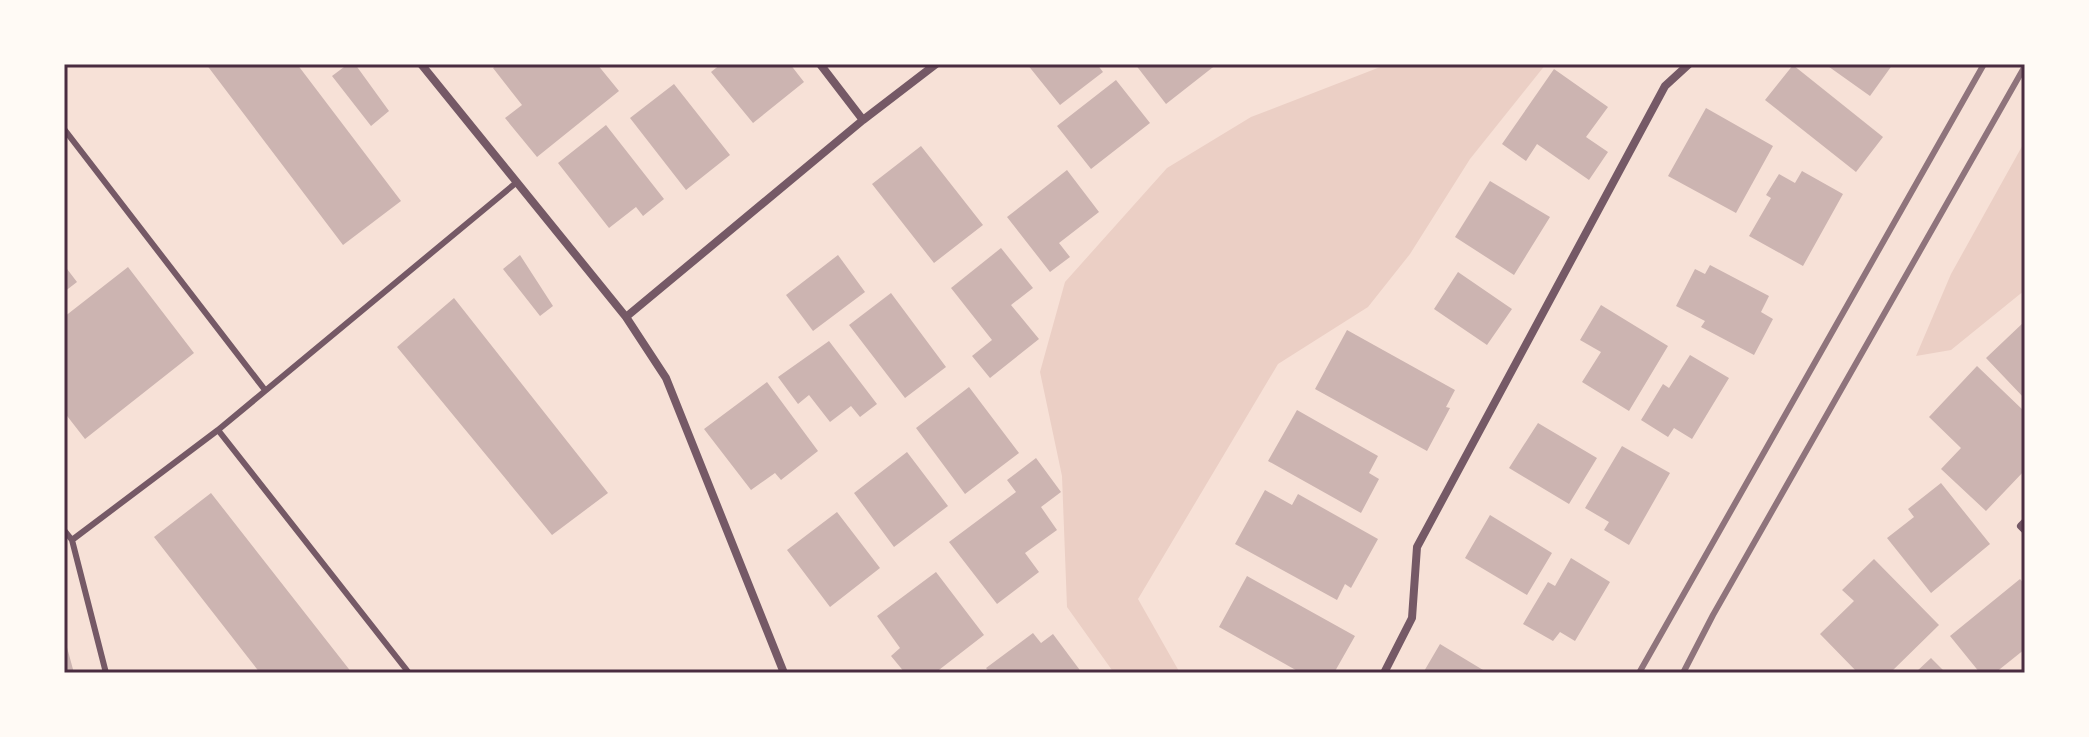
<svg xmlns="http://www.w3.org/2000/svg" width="2089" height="737" font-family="'DM Sans',sans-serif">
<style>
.green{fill:#ebcfc5}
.building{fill:#ccb4b1}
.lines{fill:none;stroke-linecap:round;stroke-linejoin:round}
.service{stroke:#755966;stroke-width:6}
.minor{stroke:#755966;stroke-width:8}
.rail{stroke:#8f747c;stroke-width:6}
.neatline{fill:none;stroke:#4a2c40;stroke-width:3}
</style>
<rect width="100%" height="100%" fill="#f7e1d7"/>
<!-- green -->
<path class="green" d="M1388,64H1546L1470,159L1410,254L1368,307L1278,364L1138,599L1180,673H1114L1067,607L1062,476L1040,372L1065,282L1167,168L1251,117Z
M2025,141V290L1951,350L1916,356L1951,274Z"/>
<!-- building -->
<path class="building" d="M206,64H297L401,201L343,245Z
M348,64H355L389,111L371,126L332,76Z
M498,64H597L619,91L537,157L505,118L522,105L493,68Z
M721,64H790L804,82L753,123L711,72Z
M1027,64H1097L1103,72L1060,105Z
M1135,64H1217L1166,104Z
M1825,64H1893L1870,96Z
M1793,65L1883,137L1856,172L1765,100Z
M1554,69L1608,107L1586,137L1608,152L1589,180L1537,144L1526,161L1502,144Z
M1116,80L1150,123L1091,169L1057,126Z
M674,84L730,155L686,190L630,118Z
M1706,108L1773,146L1736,213L1668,176Z
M606,125L664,199L643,216L636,207L609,228L558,163Z
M921,146L983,225L934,263L872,184Z
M1067,170L1099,212L1059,243L1070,257L1050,272L1007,217Z
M1802,171L1843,194L1803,266L1749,236L1771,198L1766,195L1779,174L1795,183Z
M1490,181L1550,217L1514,275L1455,237Z
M1001,248L1033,288L1011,305L1039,339L990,378L972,356L992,340L951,288Z
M520,255L553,306L540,316L503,269Z
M838,255L865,292L813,331L786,295Z
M64,265L77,282L64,292Z
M1710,265L1769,296L1761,312L1773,319L1754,355L1701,327L1705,321L1676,306L1695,269L1705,274Z
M128,267L194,353L85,439L64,412V317Z
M1458,272L1512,309L1487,345L1434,309Z
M891,293L946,367L905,398L849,325Z
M454,298L608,493L552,535L397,347Z
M1601,305L1668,346L1629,411L1582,382L1601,352L1580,340Z
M2025,321V399L1986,358Z
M1347,330L1455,390L1446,407L1450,408L1427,451L1315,389Z
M829,341L877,404L860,417L851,406L830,422L809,395L798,404L778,377Z
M1690,355L1729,378L1692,439L1674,428L1668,437L1641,420L1663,384L1669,388Z
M1977,366L2025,412V470L1986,511L1941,469L1961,448L1929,417Z
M767,382L818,451L781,480L775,473L751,490L704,429Z
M969,387L1019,453L965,494L916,428Z
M1297,410L1378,456L1369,473L1379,479L1361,513L1268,461Z
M1538,423L1597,458L1569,504L1509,468Z
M1622,446L1670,473L1629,545L1604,530L1609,522L1585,508Z
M907,452L948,506L894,547L854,493Z
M1036,458L1061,492L1041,507L1057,530L1025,553L1039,572L997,604L949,542L1016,492L1007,480Z
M1941,483L1990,544L1931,593L1887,538L1914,517L1908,509Z
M1265,490L1292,505L1298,494L1378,539L1351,588L1345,584L1337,600L1235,544Z
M211,493L352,673H260L154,537Z
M837,512L880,568L830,607L787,550Z
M1490,515L1552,553L1527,595L1465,558Z
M1571,558L1610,582L1575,641L1560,632L1553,641L1523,624L1548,582L1555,586Z
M1874,559L1939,625L1890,673H1858L1820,634L1854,601L1842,590Z
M936,572L984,635L935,673H905L891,656L900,648L877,616Z
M1247,576L1355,636L1334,673H1301L1219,627Z
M2020,579L2025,585V649L1995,673H1980L1950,636Z
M1033,633L1041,643L1053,634L1082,673H990L986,668Z
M64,640H65L74,673H64Z
M1440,644L1488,673H1423Z
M1931,658L1946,673H1915Z"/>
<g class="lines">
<!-- service -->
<path class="service" d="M64,129L265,390
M218,430L409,673
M64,530L72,540L106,673
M72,540L218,430L517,182"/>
<!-- minor -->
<path class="minor" d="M421,64L626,317L666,378L784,673
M820,64L863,120
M626,317L863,120L936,64
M2025,522L2021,526L2025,530
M1384,673L1412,618L1417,547L1665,86L1689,64"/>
<!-- rail -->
<path class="rail" d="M1639,673L1984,64
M1683,673L1713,615L2025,66"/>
</g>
<!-- border -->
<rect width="2089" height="737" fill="none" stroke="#fffaf5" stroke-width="132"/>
<rect x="66" y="66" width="1957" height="605" class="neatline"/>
</svg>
